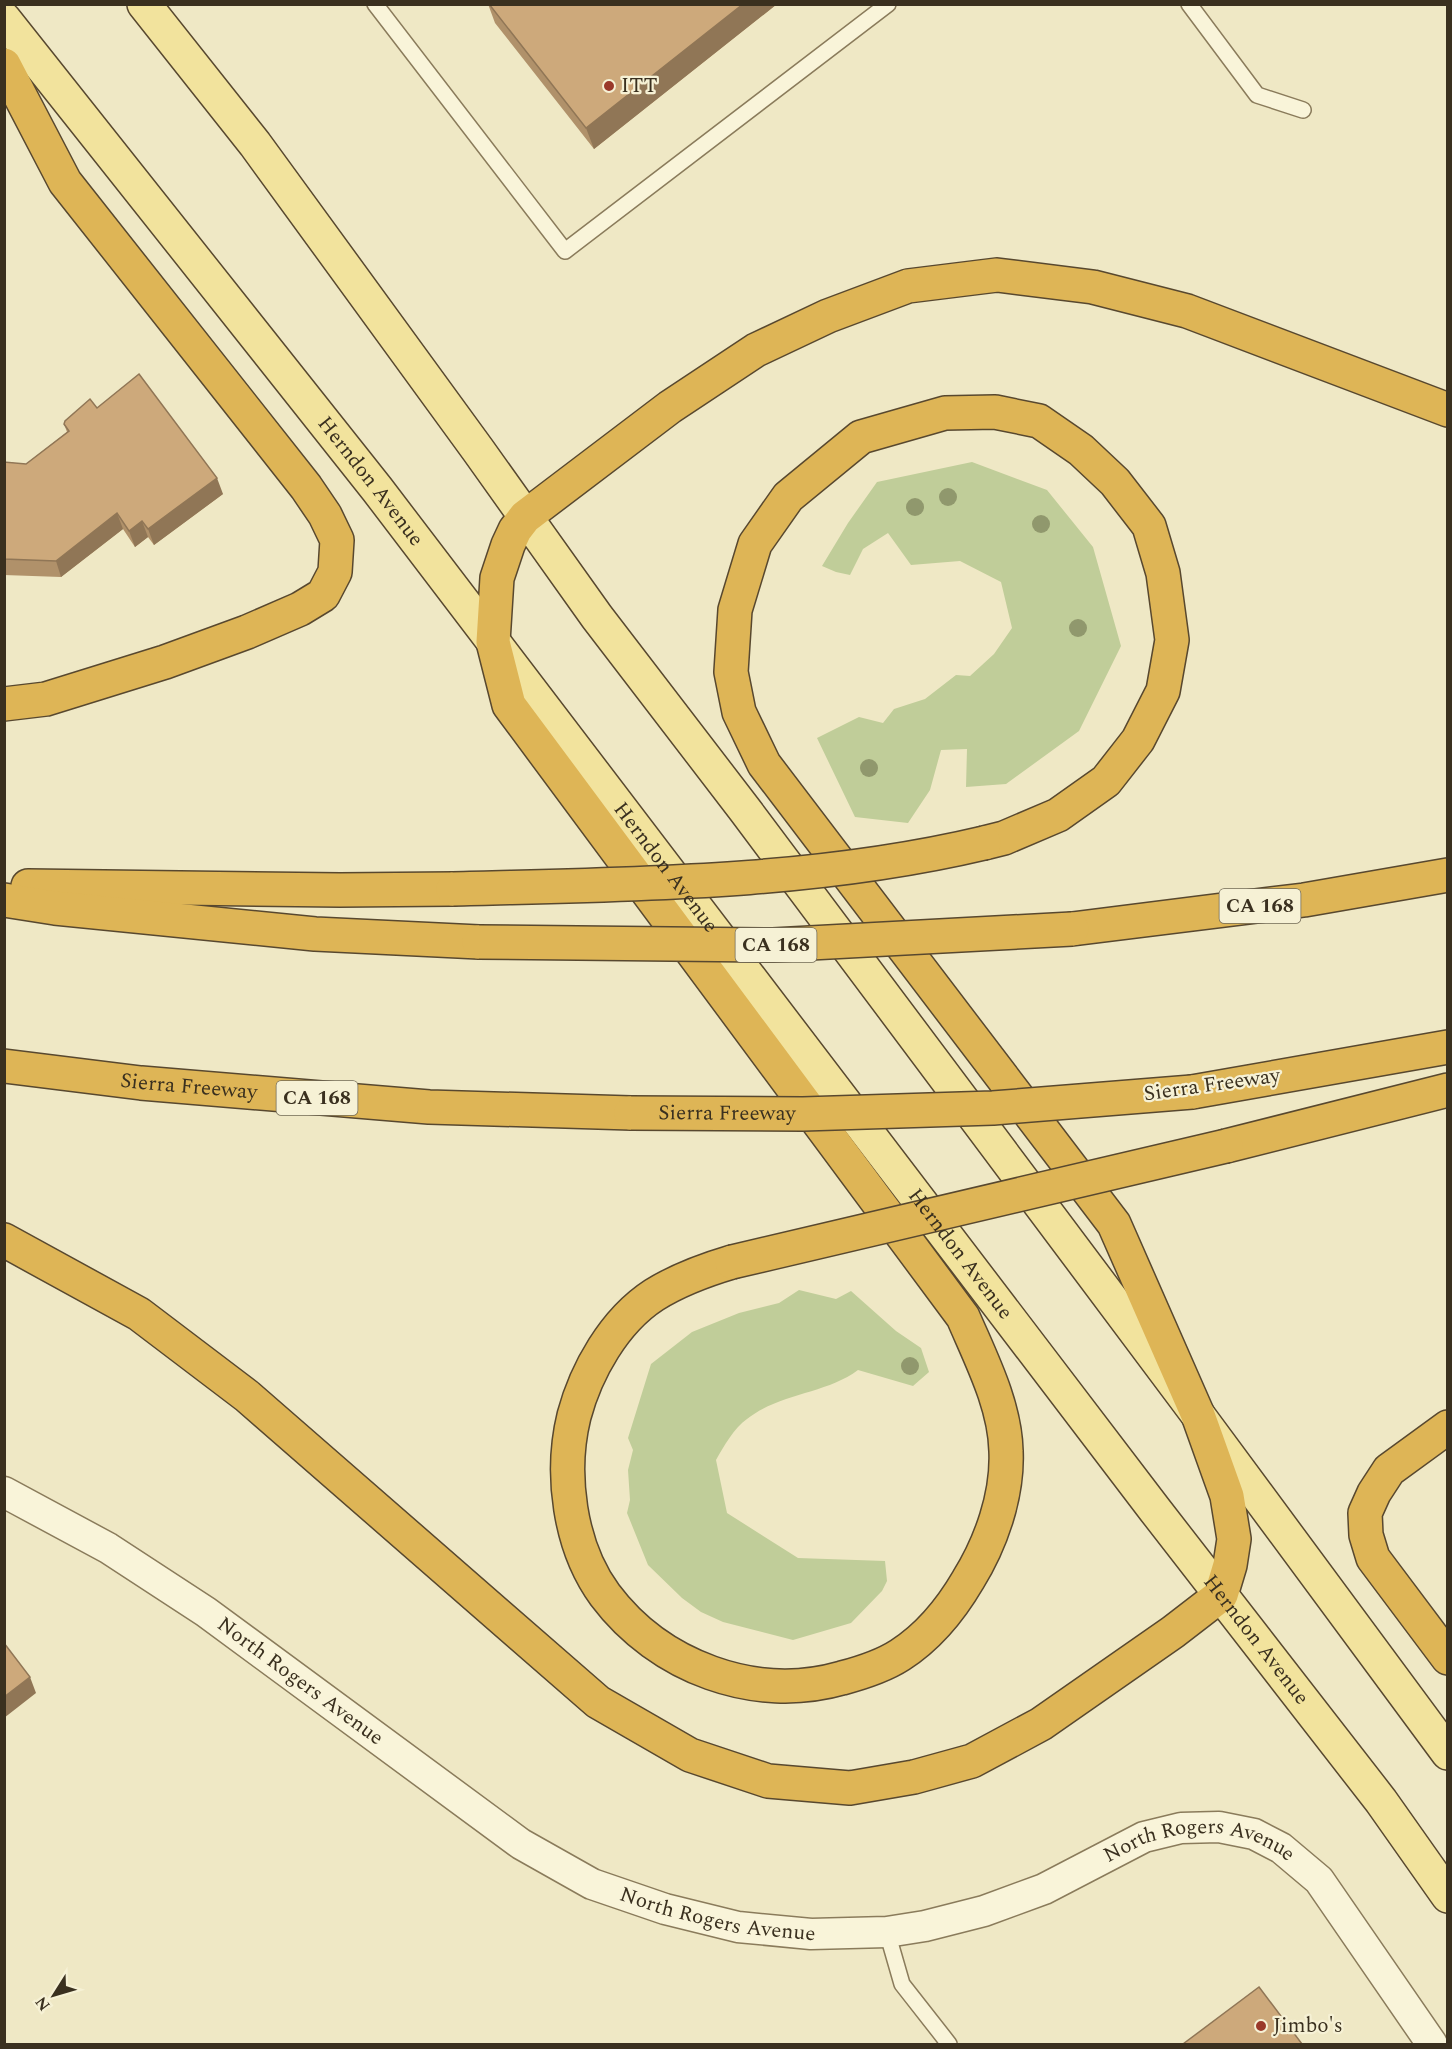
<svg xmlns="http://www.w3.org/2000/svg" width="1452" height="2049" font-family="Spectral,serif">
<style>
.green{fill:#c0cd99}
.lines{fill:none;stroke-linecap:round;stroke-linejoin:round}
.service-casing{stroke:#8a7b5b;stroke-width:18}
.minor-casing{stroke:#8a7b5b;stroke-width:33}
.primary-casing{stroke:#58482f;stroke-width:36}
.motorway-casing{stroke:#58482f;stroke-width:36}
.service{stroke:#f9f4d9;stroke-width:15}
.minor{stroke:#f9f4d9;stroke-width:30}
.primary{stroke:#f2e39d;stroke-width:33}
.motorway{stroke:#deb556;stroke-width:33}
.motorway-bridge-casing{stroke:#58482f;stroke-width:36;stroke-linecap:butt}
.motorway-bridge{stroke:#deb556;stroke-width:33}
.tree{fill:#90986d}
.wall{fill:#b0916a}
.shaded-wall{fill:#907656}
.building{fill:#cda97b;stroke:#907656;stroke-width:1.5}
.poi-dot{fill:#9a392a;stroke:#f6f1d5;stroke-width:2}
.labels{text-anchor:middle;dominant-baseline:central;stroke-width:4.5;stroke-linejoin:round;paint-order:stroke}
.shield{fill:#f6f1d5;stroke:#726a56;stroke-width:1.5}
.shield-label{font-size:20px;font-weight:bold;fill:#3a301f}
.poi-label{font-size:21px;fill:#3a301f;stroke:#f6f1d5;text-anchor:start}
.street-label{font-size:21px;fill:#3a301f;stroke:#f6f1d5}
</style>
<rect width="100%" height="100%" fill="#efe8c5"/>
<!-- green -->
<path class="green" d="M972,462L1047,490L1093,547L1121,646L1079,731L1006,784L966,787L967,749L941,750L930,790L908,823L855,817L817,738L859,717L883,723L894,709L925,699L956,675L970,676L994,654L1012,628L1001,582L960,561L911,565L888,533L863,549L850,575L836,572L822,566L848,523L877,482Z
M799,1290L836,1299L851,1291L896,1331L921,1348L929,1372L913,1386L858,1370C826,1394 780,1393 747,1419C734,1428 724,1446 716,1460L727,1513L798,1558L885,1561L887,1581L882,1591L851,1623L793,1640L723,1622L701,1612L682,1598L648,1565L627,1513L630,1500L628,1470L633,1450L628,1438L651,1364L692,1332L739,1313L779,1303Z"/>
<g class="lines">
<defs>
<path id="service" d="M375,4L565,251L888,4
M1189,4L1257,95L1303,110
M887,1932L902,1984L949,2044"/>
<g id="minor">
<path id="s1" d="M4,1492L108,1548L206,1612L521,1844L592,1884L665,1909L738,1927L811,1934L887,1932L925,1926L984,1911L1044,1889L1144,1837L1181,1828L1219,1827L1254,1834L1281,1848L1319,1880L1432,2044"/>
</g>
<g id="primary">
<path d="M144,4L255,144L478,450L597,617L745,810L1198,1415L1448,1753"/>
<path id="s2" d="M4,19L377,489L1155,1510L1381,1801L1448,1896"/>
</g>
<g id="motorway">
<path d="M4,65L65,182L306,487L325,515L337,540L335,572L323,595L300,609L247,632L165,662L46,699L4,704"/>
<path d="M28,886L340,890L453,889"/>
<path d="M4,900L55,908L315,934L479,942"/>
<path d="M1072,929L1304,900L1448,875"/>
<path id="s3" d="M4,1066L141,1083L429,1107L631,1113"/>
<path d="M1192,1092L1448,1047"/>
<path d="M1226,1146L1448,1090"/>
<path d="M4,1240L139,1314L247,1396L598,1702L690,1755L768,1781L850,1788L914,1777L972,1761L1041,1724L1173,1632L1221,1595L1230,1565L1234,1539L1227,1496L1198,1415L1114,1224L764,764L739,712L731,672L735,610L755,544L788,497L861,437L945,413L995,412L1039,421L1081,450L1115,482L1149,526L1163,573L1172,640L1163,691L1138,740L1106,781L1058,815L1004,838L984,843"/>
<path d="M732,1262C705,1270 678,1280 654,1295C614,1321 586,1371 574,1416C560,1473 569,1546 605,1595C659,1667 755,1703 842,1678C861,1673 883,1666 900,1655C928,1637 951,1609 968,1580C991,1543 1008,1495 1006,1451C1005,1405 981,1359 963,1317L509,705L493,642L497,578L508,545L515,530L525,517L670,407L756,350L828,316L908,286L997,275L1093,287L1187,311L1448,410"/>
<path d="M1448,1427L1389,1470L1374,1493L1365,1513L1366,1535L1373,1558L1448,1658"/>
</g>
</defs>
<!-- service casing -->
<use href="#service" class="service-casing"/>
<!-- minor casing -->
<use href="#minor" class="minor-casing"/>
<!-- primary casing -->
<use href="#primary" class="primary-casing"/>
<!-- motorway casing -->
<use href="#motorway" class="motorway-casing"/>
<!-- service -->
<use href="#service" class="service"/>
<!-- minor -->
<use href="#minor" class="minor"/>
<!-- primary -->
<use href="#primary" class="primary"/>
<!-- motorway -->
<use href="#motorway" class="motorway"/>
<defs>
<g id="motorway-bridge">
<path d="M453,889C630,884 811,884 984,843"/>
<path d="M479,942L773,945L1072,929"/>
<path id="s4" d="M631,1113L803,1114L993,1108L1192,1092"/>
<path d="M732,1262L1226,1146"/>
</g>
</defs>
<!-- motorway-bridge casing -->
<use href="#motorway-bridge" class="motorway-bridge-casing"/>
<!-- motorway-bridge -->
<use href="#motorway-bridge" class="motorway-bridge"/>
</g>
<!-- trees -->
<g class="tree">
<circle cx="948" cy="497" r="9"/>
<circle cx="915" cy="507" r="9"/>
<circle cx="1041" cy="524" r="9"/>
<circle cx="1078" cy="628" r="9"/>
<circle cx="869" cy="768" r="9"/>
<circle cx="910" cy="1366" r="9"/>
</g>
<!-- wall -->
<path class="wall" d="M488,4H777L594,149L495,23Z
M97,408L223,494L154,545L148,537L135,547L123,529L61,577L4,575V462L26,464L67,432L64,424Z"/>
<!-- shaded-wall -->
<path class="shaded-wall" d="M743,4H777L594,149L586,128Z
M217,478L223,494L154,545L148,529Z
M117,513L123,529L61,577L56,561Z
M142,521L148,537L135,547L129,531Z
M30,1677L36,1693L4,1718V1697Z"/>
<!-- building -->
<path class="building" d="M489,4H743L586,128Z
M139,374L217,478L148,529L142,521L129,531L117,513L56,561L4,559V462L26,464L69,431L64,424L65,421L90,399L97,408Z
M4,1643L30,1677L4,1697Z
M1259,1987L1302,2044H1183Z"/>
<!-- markers -->
<g class="poi-dot">
<circle cx="609" cy="86" r="6"/>
<circle cx="1261" cy="2026" r="6"/>
</g>
<g class="labels">
<!-- shield labels -->
<g class="shield">
<rect x="1219.5" y="889" width="81" height="34" rx="4.5"/>
<rect x="735.5" y="928" width="81" height="34" rx="4.5"/>
<rect x="276.5" y="1081" width="81" height="34" rx="4.5"/>
</g>
<g class="shield-label">
<text x="1260" y="906">CA 168</text>
<text x="776" y="945">CA 168</text>
<text x="317" y="1098">CA 168</text>
</g>
<!-- poi labels -->
<g class="poi-label">
<text x="621" y="86">ITT</text>
<text x="1273" y="2026">Jimbo's</text>
</g>
<!-- street labels -->
<g class="street-label">
<text stroke="none"><textPath href="#s2" startOffset="590">Herndon Avenue</textPath></text>
<text stroke="none"><textPath href="#s2" startOffset="1076">Herndon Avenue</textPath></text>
<text transform="translate(1212 1085) rotate(-8)">Sierra Freeway</text>
<text stroke="none"><textPath href="#s3" startOffset="186">Sierra Freeway</textPath></text>
<text stroke="none"><textPath href="#s4" startOffset="96">Sierra Freeway</textPath></text>
<text stroke="none"><textPath href="#s2" startOffset="1562">Herndon Avenue</textPath></text>
<text stroke="none"><textPath href="#s2" startOffset="2048">Herndon Avenue</textPath></text>
<text stroke="none"><textPath href="#s1" startOffset="352">North Rogers Avenue</textPath></text>
<text stroke="none"><textPath href="#s1" startOffset="1342">North Rogers Avenue</textPath></text>
<text stroke="none"><textPath href="#s1" startOffset="838">North Rogers Avenue</textPath></text>
</g>
</g>
<!-- border -->
<rect width="1452" height="2049" fill="none" stroke="#3a301f" stroke-width="12"/>
<!-- north arrow -->
<g transform="translate(54 1995) rotate(233)" stroke="#f6f1d5" stroke-width="4.5" paint-order="stroke">
<path d="M0-4.5L10 22L0 15L-10 22Z" fill="#3a301f"/>
<text y="-9" font-size="16" font-weight="bold" text-anchor="middle" fill="#3a301f">N</text>
</g>
</svg>
